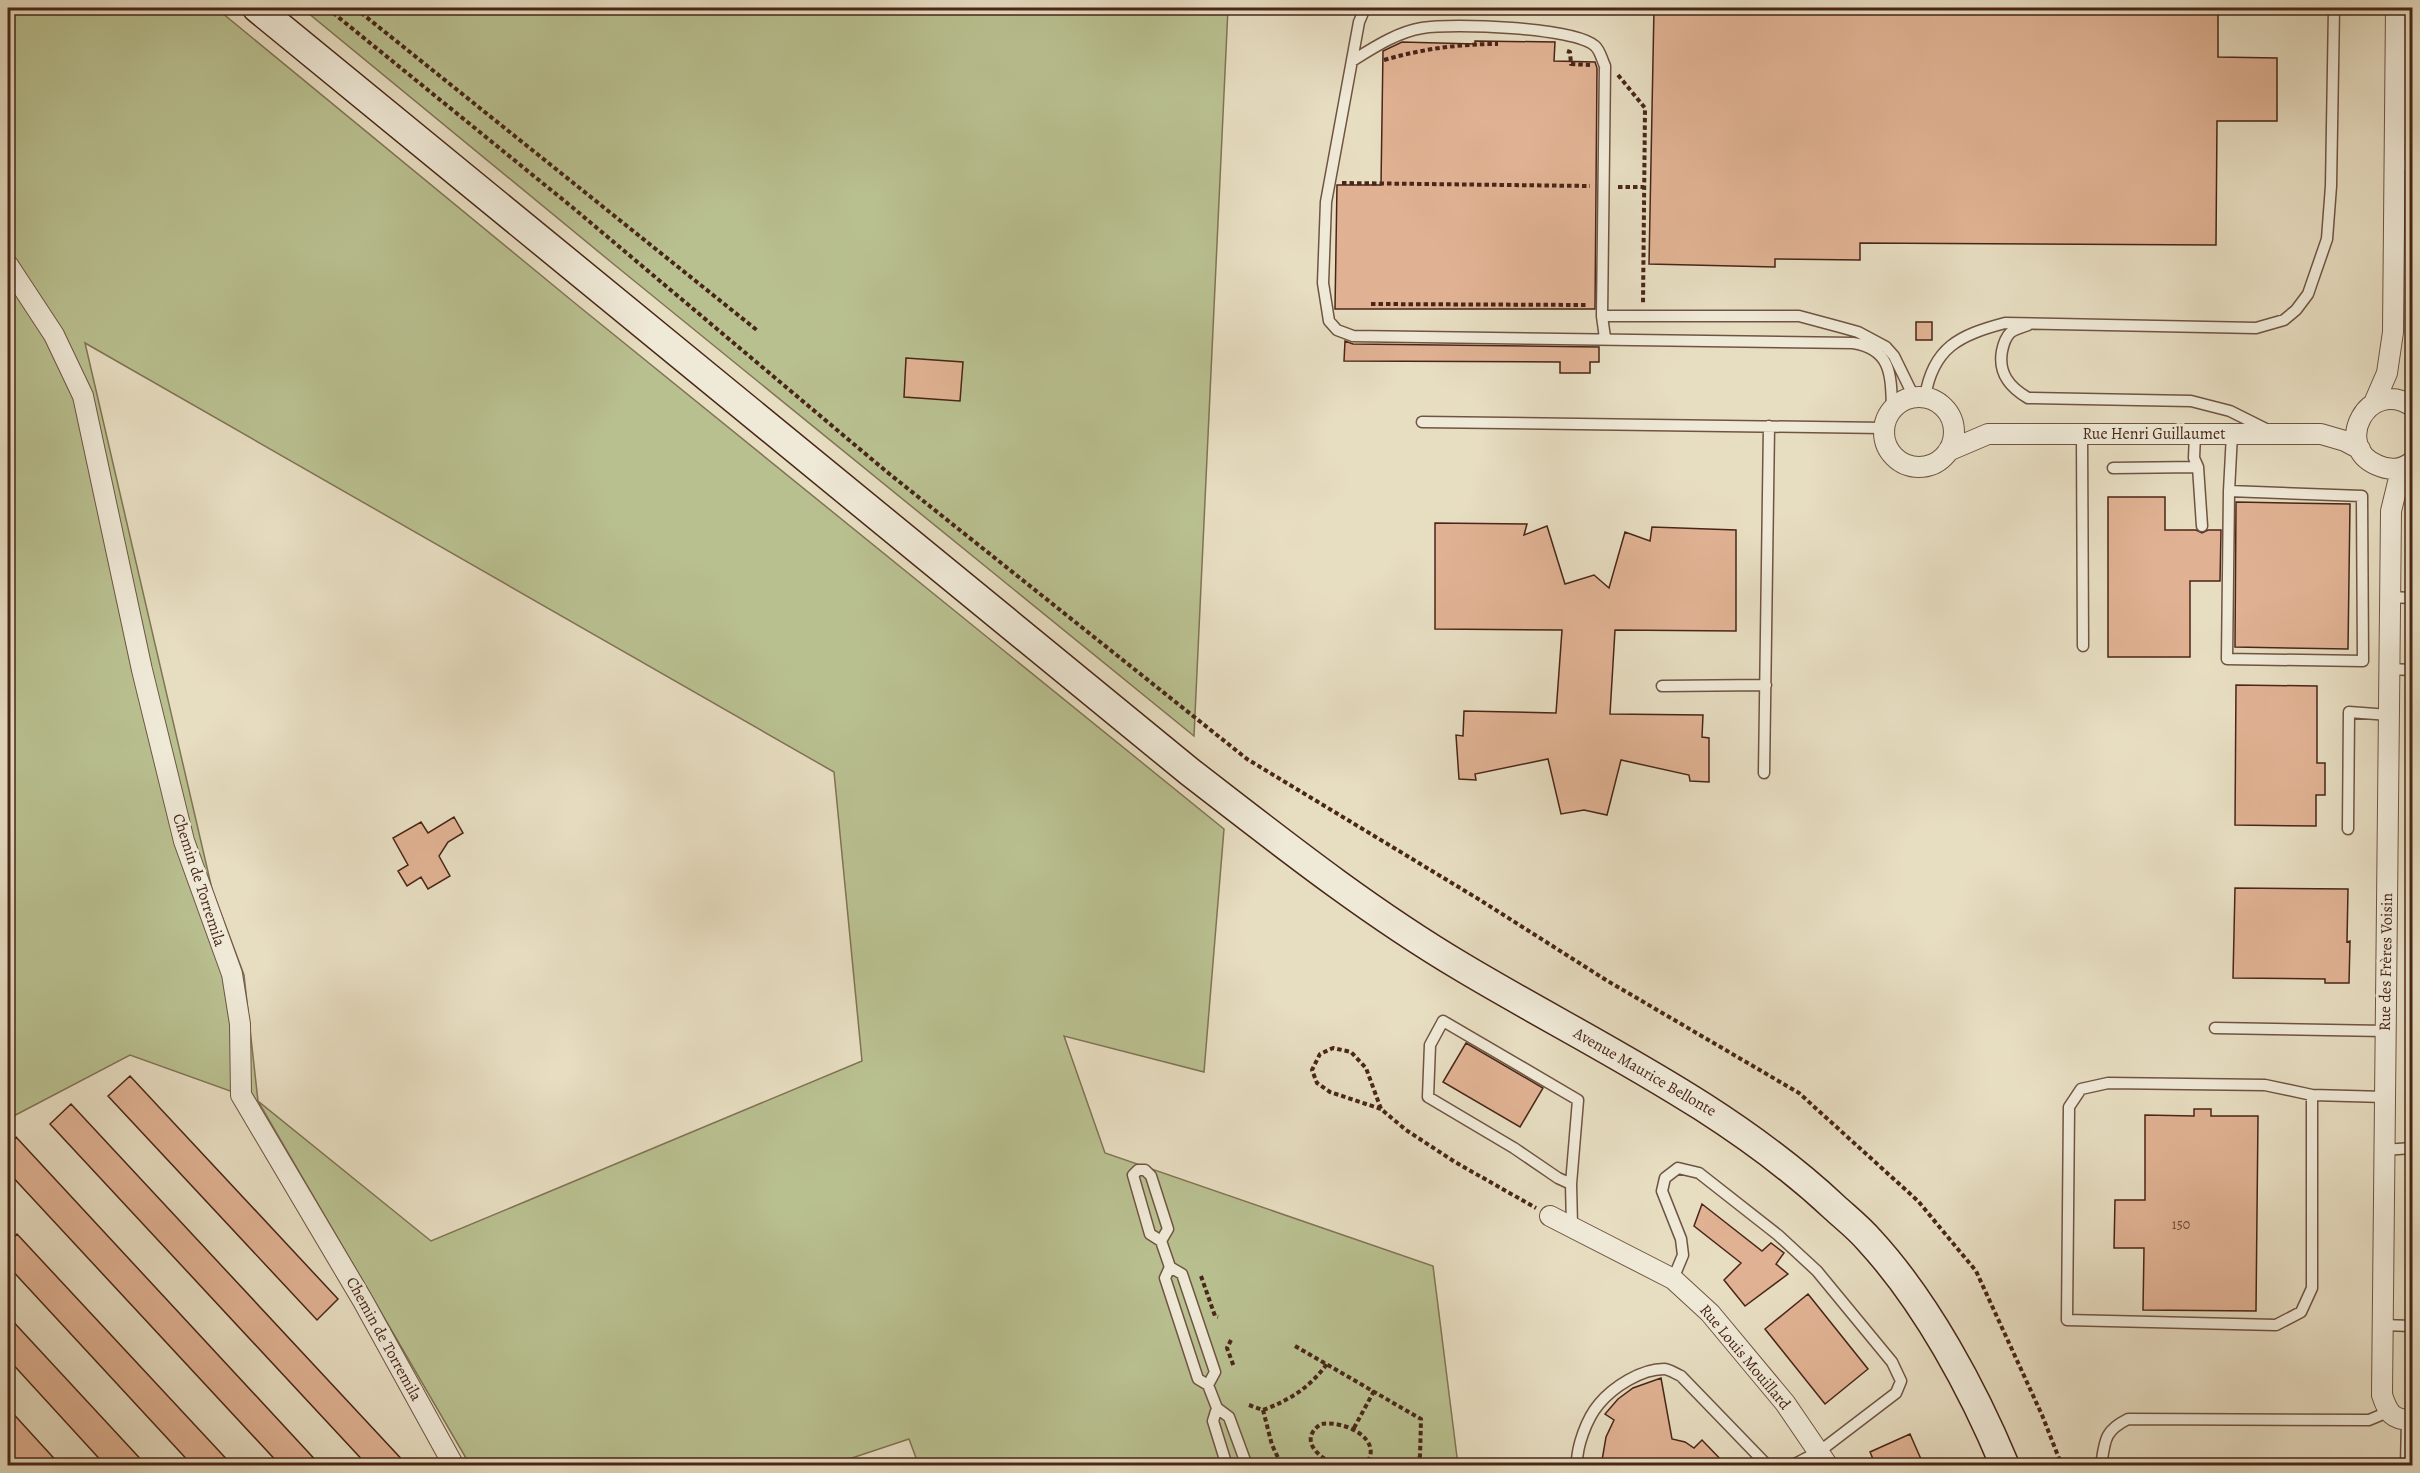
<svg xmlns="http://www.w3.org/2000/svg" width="2420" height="1473" font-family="Alegreya,serif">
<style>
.green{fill:#b9c090;stroke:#817354;stroke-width:1.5;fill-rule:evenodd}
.building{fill:#e0b293;stroke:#492618;stroke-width:1.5}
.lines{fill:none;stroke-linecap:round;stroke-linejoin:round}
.service-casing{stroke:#705442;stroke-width:13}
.minor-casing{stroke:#705442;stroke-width:22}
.secondary-casing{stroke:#492618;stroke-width:31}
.path{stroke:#492618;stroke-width:4;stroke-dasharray:4.5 3;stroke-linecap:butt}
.service{stroke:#efe9d7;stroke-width:10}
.minor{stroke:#efe9d7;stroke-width:20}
.secondary{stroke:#efe9d7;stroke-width:28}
.labels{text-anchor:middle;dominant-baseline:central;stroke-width:6;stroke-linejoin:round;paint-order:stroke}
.number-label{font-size:14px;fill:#6f4937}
.street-label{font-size:16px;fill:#492618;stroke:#efe9d7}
</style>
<rect width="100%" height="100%" fill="#e7ddc1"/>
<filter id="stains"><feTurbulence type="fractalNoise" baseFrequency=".00333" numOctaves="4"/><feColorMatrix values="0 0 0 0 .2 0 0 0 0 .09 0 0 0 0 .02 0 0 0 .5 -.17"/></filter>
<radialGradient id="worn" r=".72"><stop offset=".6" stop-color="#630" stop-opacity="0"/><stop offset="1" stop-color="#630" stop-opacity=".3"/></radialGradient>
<!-- green -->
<path class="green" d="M8,8H216L576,304L1224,829L1204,1072L1064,1036L1105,1153L1433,1266L1458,1465L919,1466L909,1439L831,1465H470L258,1101L130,1055L8,1119ZM85,343L834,772L862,1061L431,1241L258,1101L244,975L212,889Z
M302,8H1228L1194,736L611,262Z"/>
<!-- building -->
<path class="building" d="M1654,8H2218V57L2277,58V121H2217L2216,245L1860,243V260L1775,259V267L1649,264Z
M1475,41L1555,42L1554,61L1595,62L1597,68L1595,309H1335L1337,185H1381L1383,51L1402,42L1475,44Z
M1916,322H1932V340H1916Z
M1345,341L1353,344L1599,347V362H1590V373H1560V362L1344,361Z
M906,358L963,362L960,401L904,397Z
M2108,497H2165V530H2196L2202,533L2208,530H2221L2220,581H2190V657H2108Z
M2236,502L2350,504L2348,649L2235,647Z
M1435,523L1527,524L1524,535L1547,526L1565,584L1594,575L1609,588L1625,532L1650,541L1652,527L1736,530V631L1615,630L1610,714L1703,715L1702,737L1709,738V782L1690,781L1689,775L1621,760L1607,815L1584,810L1561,814L1548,759L1475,774L1476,780L1459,779L1456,735L1463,736L1464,711L1556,713L1562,630L1435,629Z
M2236,685L2317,686V763H2325V795H2316V826L2235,825Z
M454,817L463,833L448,842L439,856L450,876L428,889L421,877L407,886L398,871L408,865L393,838L421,822L428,833Z
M2235,888L2348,889L2347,942L2350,941L2349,983H2325V979L2233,978Z
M1466,1043L1543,1088L1520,1127L1443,1082Z
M130,1076L338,1299L317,1320L108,1096Z
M71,1104L408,1466H368L50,1124Z
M2194,1109H2211V1116H2258L2256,1311L2143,1310L2144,1248H2114L2115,1200H2145V1115L2194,1116Z
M16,1137L321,1466H281L8,1172V1145Z
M1702,1204L1762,1251L1771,1243L1784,1253L1776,1264L1788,1274L1745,1306L1724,1280L1741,1263L1694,1226Z
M17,1234L233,1466H193L8,1266V1243Z
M1808,1294L1868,1369L1825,1404L1765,1329Z
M8,1316L147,1466H106L8,1359Z
M1661,1378L1672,1439L1685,1442L1694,1448L1702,1440L1727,1466H1601L1606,1437L1614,1420L1605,1414L1618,1399L1633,1388Z
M8,1408L61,1466H21L8,1451Z
M1910,1434L1924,1466H1876L1870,1452Z"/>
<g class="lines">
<defs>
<path id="service" d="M1365,8L1359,22L1326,202L1323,283L1329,321L1337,330L1353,336L1853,343C1892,349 1891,376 1892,409
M1352,61C1373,48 1397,32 1422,28C1452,23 1574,27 1595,46C1600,50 1602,60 1605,66L1602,316L1605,338
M2394,164L2412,165
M1602,316H1799L1840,327L1858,332L1886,347L1894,356L1914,397
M2028,325C2023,327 2014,329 2010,333C2006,337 2003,346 2002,351C1998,373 2009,387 2028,398L2191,401L2230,411L2268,430
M1925,397C1933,347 1960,335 2005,323L2256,328L2284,320L2296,310L2308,294L2327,239L2331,186L2334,8
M1422,422L1884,428
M2082,434L2083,646
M2195,434L2194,458L2198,467
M2113,468L2198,467L2202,526
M2229,491L2362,496L2363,661L2227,659Z
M2229,491L2232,434
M2389,597L2412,598
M2389,669L2412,670
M1662,686L1766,685
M1764,773L1769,426
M2348,829L2349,712L2389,715
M2215,1028L2385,1031
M2312,1095V1288L2301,1312L2276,1325L2067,1320L2069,1107L2081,1089L2108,1083L2265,1085L2312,1095L2385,1097
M2384,1150L2412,1148
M1571,1184L1558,1178L1514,1148L1428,1097L1430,1045L1443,1021L1578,1100L1571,1184L1572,1226
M1161,1241L1168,1229L1151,1176L1145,1170H1138L1133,1175L1150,1234L1161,1241L1170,1267L1165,1278L1198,1379L1208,1385L1215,1372L1182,1274L1170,1267
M1673,1279L1683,1255L1681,1239L1662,1191L1665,1178L1678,1168L1699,1173L1778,1235L1817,1271L1892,1362L1901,1381L1896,1393L1820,1451L1791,1466
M2382,1325L2412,1326
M1208,1385L1217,1408
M1227,1466L1213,1421L1217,1408L1229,1417L1247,1466
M1577,1466C1576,1447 1587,1418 1599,1404C1613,1387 1641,1369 1664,1369C1669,1369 1676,1374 1681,1376L1768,1466
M2101,1466C2105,1440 2104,1431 2128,1419L2369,1420L2388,1412
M2406,1466L2407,1420"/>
<path id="minor" d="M8,265L54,335L83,396L142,670L184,841L232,974L240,1024L241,1095L363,1301L454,1466
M1884 432a35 35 0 1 1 70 0a35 35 0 1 1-70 0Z
M2374,403L2387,373L2393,332L2396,8
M2412,406C2368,377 2332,446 2377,465C2390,471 2401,470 2412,462
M1948,451L1988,434H2321L2345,441L2360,449
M2406,466L2399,478L2391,511L2382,1395C2388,1413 2392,1420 2412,1420
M1550,1216L1673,1279L1710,1313L1785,1403L1828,1466"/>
<path id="secondary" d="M257,8L1190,772C1278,840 1366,910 1462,967C1589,1043 1725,1105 1834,1207C1846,1218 1859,1228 1870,1241C1926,1302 1973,1389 2005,1466"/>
</defs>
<!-- service casing -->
<use href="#service" class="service-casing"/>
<!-- minor casing -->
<use href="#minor" class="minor-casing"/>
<!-- secondary casing -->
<use href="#secondary" class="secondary-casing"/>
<!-- path -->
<path class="path" d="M327,8L572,207L887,472L1247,759L1480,900L1606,980L1799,1093L1918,1201L1976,1271L2042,1415L2062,1466
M355,8L758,331
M1567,51L1570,52L1571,64L1590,65
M1384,60C1422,49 1458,44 1498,44
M1618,75L1645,108L1643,304
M1342,183L1590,186
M1618,187H1644
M1371,304L1588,305
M1381,1109L1330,1092L1317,1083L1312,1070L1320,1054L1333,1048L1351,1052L1366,1068L1381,1109L1406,1130L1455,1162L1536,1208
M1201,1276L1215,1316L1218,1317
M1231,1340L1227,1348L1234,1367
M1295,1346L1421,1419L1420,1456L1415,1466
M1249,1405L1263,1410C1290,1400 1309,1388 1327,1364
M1263,1410L1272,1445L1282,1466
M1354,1428L1374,1391
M1312,1466L1321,1459
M1338,1466C1320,1459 1297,1440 1321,1424C1344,1420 1386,1439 1365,1466"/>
<!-- service -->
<use href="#service" class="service"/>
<!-- minor -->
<use href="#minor" class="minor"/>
<!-- secondary -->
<use href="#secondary" class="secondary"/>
</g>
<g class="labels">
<!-- number labels -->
<g class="number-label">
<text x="2181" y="1224">150</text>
</g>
<!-- street labels -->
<g class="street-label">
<text x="2154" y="434">Rue Henri Guillaumet</text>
<text transform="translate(199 880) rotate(72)">Chemin de Torremila</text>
<text transform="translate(2386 962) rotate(-89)">Rue des Frères Voisin</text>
<text transform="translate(1645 1072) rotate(30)">Avenue Maurice Bellonte</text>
<text transform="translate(384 1339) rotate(61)">Chemin de Torremila</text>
<text transform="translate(1745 1357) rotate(50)">Rue Louis Mouillard</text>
</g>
</g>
<!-- margin -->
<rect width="2420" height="1473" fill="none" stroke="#e7ddc1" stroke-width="30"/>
<rect x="9" y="9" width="2402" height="1455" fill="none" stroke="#492618" stroke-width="3"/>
<rect x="15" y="15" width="2390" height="1443" fill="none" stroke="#492618" stroke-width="1.5"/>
<rect width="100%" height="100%" filter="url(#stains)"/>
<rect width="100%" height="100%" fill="url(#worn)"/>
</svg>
